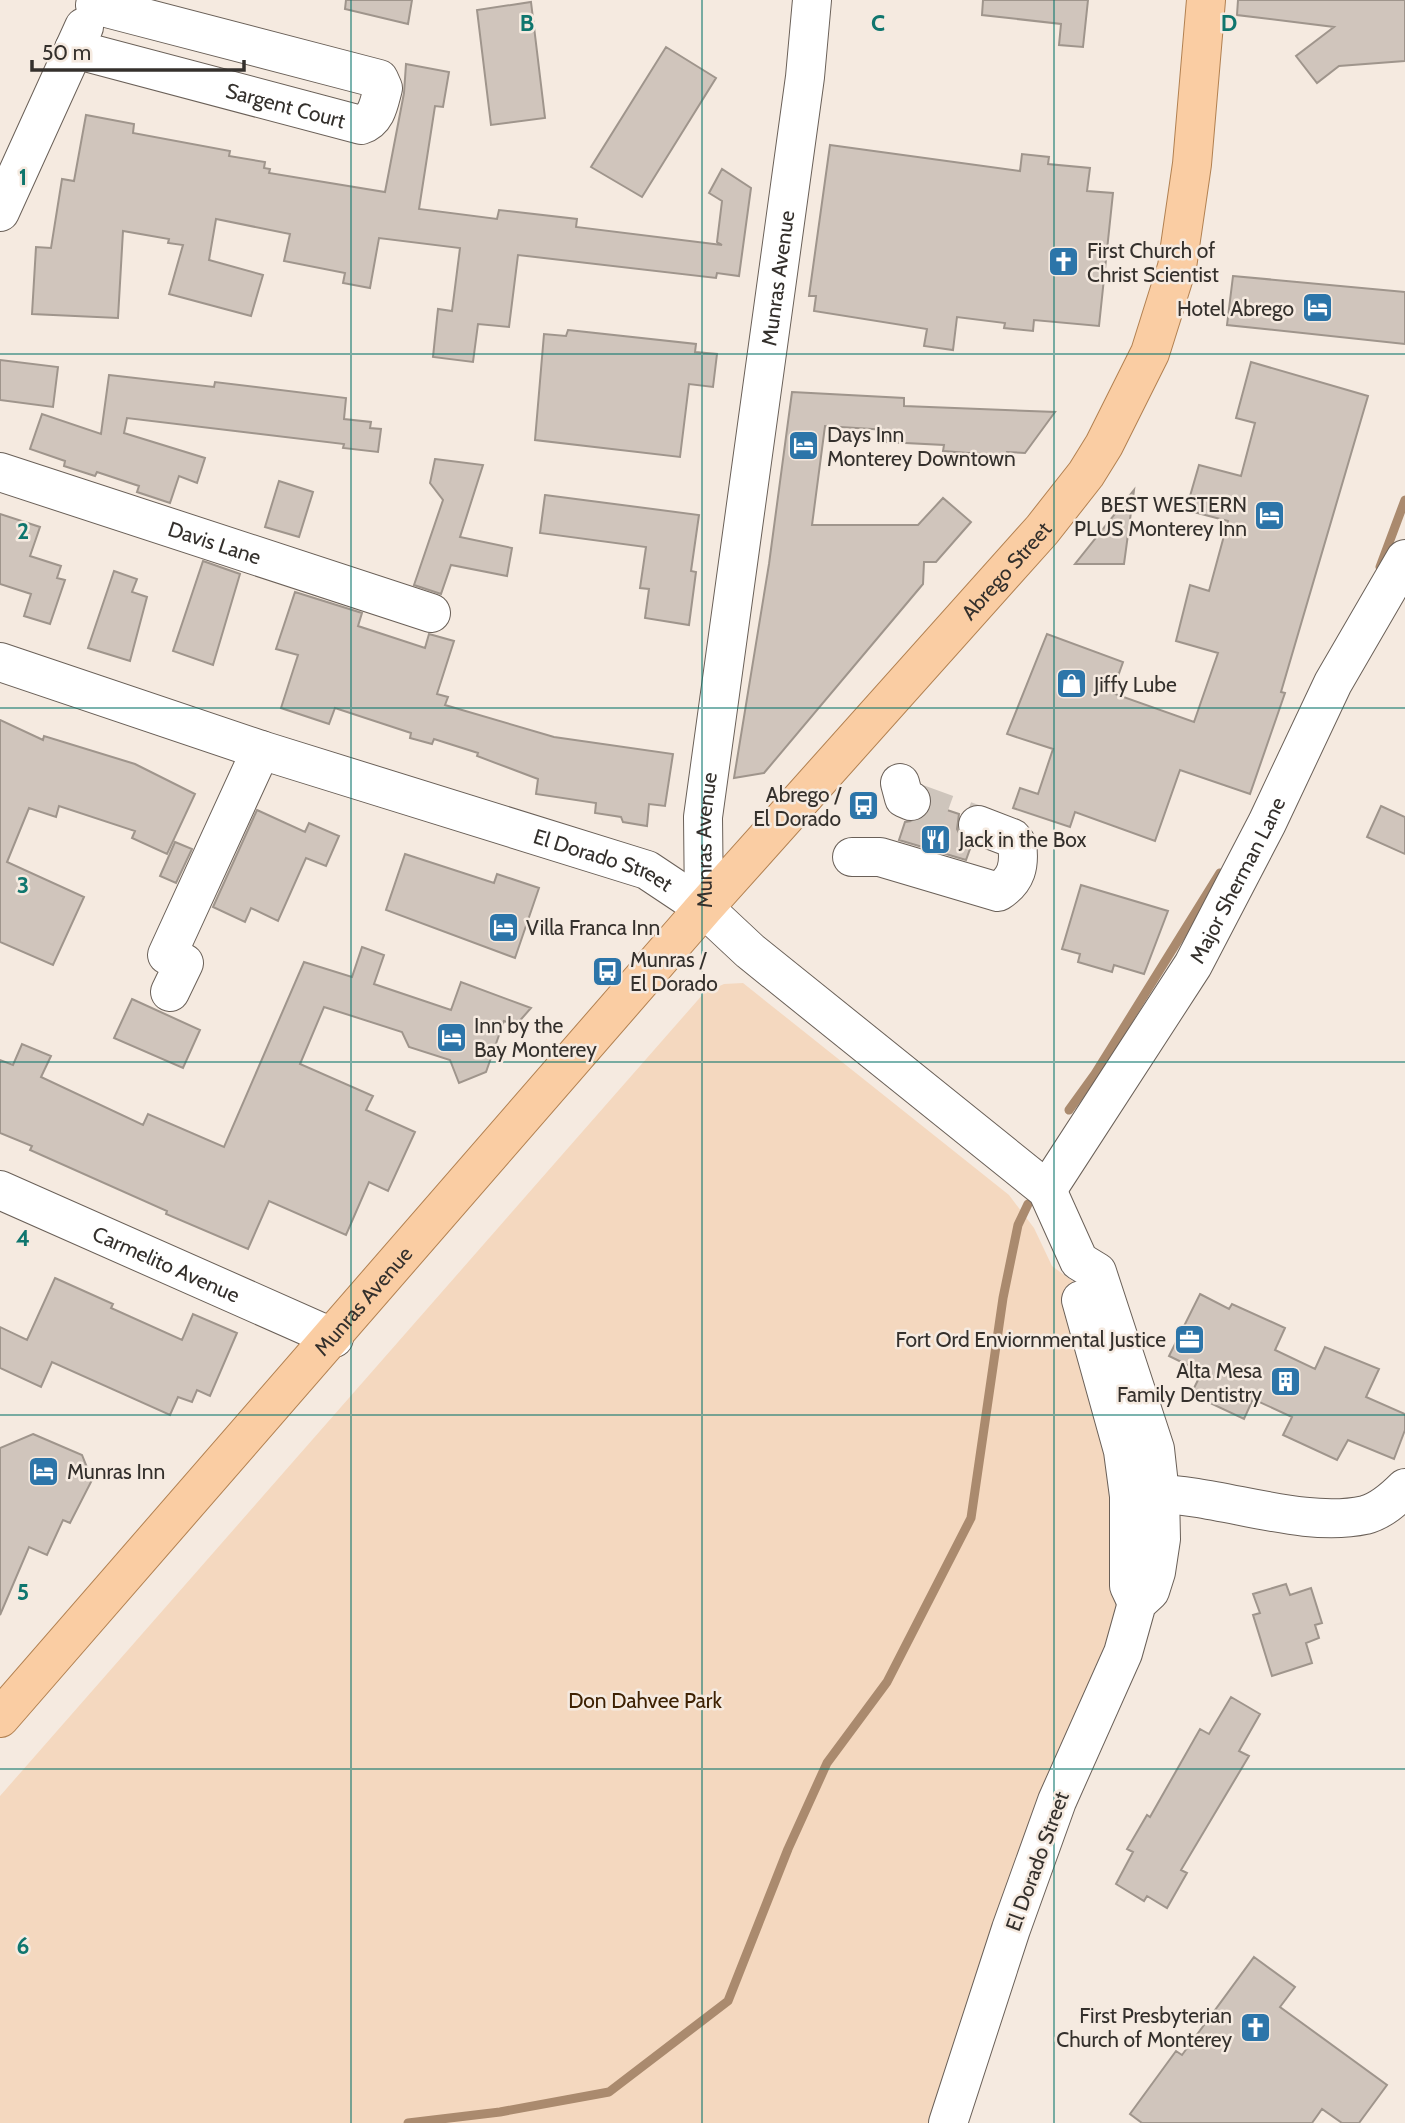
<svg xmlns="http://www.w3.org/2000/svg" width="1405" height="2123" font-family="Cabin,sans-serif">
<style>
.green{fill:#f4d8bf}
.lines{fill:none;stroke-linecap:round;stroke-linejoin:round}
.stream{stroke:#aa8a6e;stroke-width:9}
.building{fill:#d0c5bc;stroke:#9f958c;stroke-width:2}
.minor-tunnel{stroke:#cec5bc;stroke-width:38;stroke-dasharray:38 19;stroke-linecap:butt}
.minor-casing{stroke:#6a6058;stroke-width:40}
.major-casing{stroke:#b28151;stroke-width:40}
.minor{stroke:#fff;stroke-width:38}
.major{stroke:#facda3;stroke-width:38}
.grid{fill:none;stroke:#0f766e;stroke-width:2;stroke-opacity:0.55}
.labels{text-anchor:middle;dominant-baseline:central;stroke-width:5;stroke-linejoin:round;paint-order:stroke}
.street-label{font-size:21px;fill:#34302c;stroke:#f5eae0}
.poi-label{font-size:21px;fill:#34302c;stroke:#f5eae0;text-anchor:start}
.park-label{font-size:21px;fill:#3e2102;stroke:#f5eae0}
.grid-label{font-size:23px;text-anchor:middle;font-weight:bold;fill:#0f766e;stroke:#f5eae0;stroke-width:5;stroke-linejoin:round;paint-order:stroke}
</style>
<rect width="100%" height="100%" fill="#f5eae0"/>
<!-- green -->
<path class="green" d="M743,983L1009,1195L1034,1228L1052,1266L1090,1294L1140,1580L948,2123H0V1796L704,993L724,984Z"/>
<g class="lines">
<!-- stream -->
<path class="stream" d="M1380,567L1405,500
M1069,1110L1095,1074L1220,873
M408,2123L500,2112L609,2092L728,2001L788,1849L827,1763L887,1682L971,1518L1003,1298L1018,1225L1028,1204"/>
</g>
<!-- building -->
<path class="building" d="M346,0H412L408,24L345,9Z
M983,0H1088L1083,47L1059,45L1061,24L982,15Z
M1238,0H1405V61L1339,66L1317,83L1296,56L1334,27L1237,15Z
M531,2L545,118L491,125L477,10Z
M666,47L716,78L642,197L591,167Z
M406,64L449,72L443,107L435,106L419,209L497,219L499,210L577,219L576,227L722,245L717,242L722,201L709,193L722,169L751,188L739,276L717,273L716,278L518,255L509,327L478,324L473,362L433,357L438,309L452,311L460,248L379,238L370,288L343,283L345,273L284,261L290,234L216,219L209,260L263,275L251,316L169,294L183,245L168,243L169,239L123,231L118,318L32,314L36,247L51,248L62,179L74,181L86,115L134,124L133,133L230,151L229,156L265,162L264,168L270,169L269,173L385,192L404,93Z
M830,145L1020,171L1022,154L1049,157L1048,164L1090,168L1087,191L1113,193L1099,326L1034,320L1033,331L1004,328L1005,323L957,317L953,350L924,346L927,329L814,311L816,296H809Z
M1233,276L1405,292V344L1227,325Z
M568,330L696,344L695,352L717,354L713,387L689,384L680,457L535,440L544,334L566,336Z
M0,360L58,367L53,407L0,400Z
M1251,362L1368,396L1281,692L1285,693L1250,794L1180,770L1155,841L1075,812L1070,827L1013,808L1020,788L1038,794L1053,749L1007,734L1047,634L1123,662L1112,693L1194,722L1218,653L1176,641L1190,585L1209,591L1228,521L1186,510L1199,465L1241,476L1255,423L1236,418Z
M109,375L214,387L215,382L346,398L344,419L371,422L370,428L381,429L378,452L343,448L344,444L127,418L124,433L205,458L197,483L179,476L170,503L137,492L139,486L97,472L95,476L64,466L65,461L30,449L42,414L101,434Z
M792,392L904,398V406L1055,412L1025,453L1007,452V456L943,451L944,445L886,442L887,430L825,426L812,525H918L943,498L971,522L936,562H924L923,584L764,773L734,778L769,564Z
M435,459L483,465L460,537L512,548L507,576L451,565L441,594L414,585L443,500L430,483Z
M279,481L313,492L299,537L265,527Z
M1134,490L1124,564H1075Z
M545,495L699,515L691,571L696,572L689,625L645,618L649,589L640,588L646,547L540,533Z
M0,514L40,527L30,556L61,566L57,578L65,580L50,624L24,616L31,594L0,584Z
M203,561L240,574L213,665L173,651Z
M114,571L137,579L132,592L147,597L130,661L88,648Z
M295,592L362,613L358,626L425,648L429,634L454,641L437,694L448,697L445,705L554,737L673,754L665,806L649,804L647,826L623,822L621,817L595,813L596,803L536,794L538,779L477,756L478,753L434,739L432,744L410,738L411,733L335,708L329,724L281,708L298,655L276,649Z
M0,720L43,740L44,736L135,764L195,794L167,854L132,838L135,831L59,806L56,817L29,808L7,862L84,897L53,965L0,942Z
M932,805L959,814L957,829L962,839L971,846L966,860L899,840L905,822L924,819Z
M1381,806L1405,817V854L1367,837Z
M257,810L305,832L309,823L339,836L326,866L306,858L278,921L251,908L245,922L213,907Z
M175,842L192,849L176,883L160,876Z
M405,854L494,883L497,874L539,888L515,958L386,910Z
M1081,885L1168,911L1144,974L1114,965L1112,972L1078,962L1080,954L1062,949Z
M362,947L384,955L374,984L451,1010L461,982L531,1008L516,1025L504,1021L486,1072L459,1083L450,1060L409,1047L402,1032L324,1007L300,1064L373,1096L366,1110L415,1132L388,1191L369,1182L346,1235L269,1201L248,1249L166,1214L167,1211L30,1150L32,1146L0,1133V1060L13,1065L22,1044L51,1056L41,1077L143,1125L148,1114L224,1147L304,962L352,977Z
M132,999L200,1030L183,1068L114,1038Z
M55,1278L113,1304L111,1308L182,1340L193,1314L237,1333L210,1396L197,1390L192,1402L178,1397L170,1415L52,1362L41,1387L0,1368V1327L27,1340Z
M1200,1294L1229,1309L1232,1304L1285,1328L1275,1350L1315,1369L1325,1347L1379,1369L1366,1397L1405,1414V1430L1394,1459L1348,1440L1337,1460L1283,1435L1292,1417L1253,1399L1244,1419L1191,1394L1202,1372L1169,1356Z
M33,1434L82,1455L92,1480L70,1523L63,1520L47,1555L29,1547L0,1615V1448Z
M1286,1584L1290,1595L1311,1588L1322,1623L1315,1625L1319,1638L1306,1643L1312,1663L1272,1676L1253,1615L1260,1613L1253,1594Z
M1231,1697L1260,1714L1239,1751L1249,1756L1181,1870L1187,1873L1167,1908L1147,1896L1144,1901L1116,1884L1133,1852L1127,1849L1147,1815L1150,1817L1200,1729L1209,1734Z
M1254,1957L1295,1987L1280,2007L1387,2085L1359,2123H1342L1322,2109L1312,2123H1142L1130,2114L1176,2051L1182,2055Z"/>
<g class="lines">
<!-- minor-tunnel -->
<path class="minor-tunnel" d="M911,801L978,825"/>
<defs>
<g id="minor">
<path id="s1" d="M74,49L361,125C377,120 379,103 383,88L379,79L95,5"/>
<path d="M0,212L84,27"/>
<path id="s2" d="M0,472L431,613"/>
<path id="s3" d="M0,662L261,750L647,870L704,908L750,951L1047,1190L1079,1261L1097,1272L1155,1449L1160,1494L1161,1539L1156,1572L1150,1591L1137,1603L1123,1653L1057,1801L1011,1929L948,2123"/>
<path d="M900,783L904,798L911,801"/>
<path d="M852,857H880L998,892C1017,880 1020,865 1017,844L1012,838L978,825"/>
<path id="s4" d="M704,908L703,817L805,77L812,0"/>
<path d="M170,992L184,963L167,955L261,750"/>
<path id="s5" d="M0,1190L334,1338"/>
<path id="s6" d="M1047,1190L1193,965L1267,823L1333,683L1405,559"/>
<path d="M1081,1300L1123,1451L1129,1496V1586L1137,1603"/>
<path d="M1112,1410C1139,1428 1135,1453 1141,1483L1154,1494C1219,1494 1301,1529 1365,1515C1381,1511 1394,1499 1405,1488"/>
</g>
<g id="major">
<path id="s7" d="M0,1718L704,908L1042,530L1086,474L1104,445L1150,353L1177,267L1192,164L1206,0"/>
</g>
</defs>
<!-- minor casing -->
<use href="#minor" class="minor-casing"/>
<!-- major casing -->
<use href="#major" class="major-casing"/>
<!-- minor -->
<use href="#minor" class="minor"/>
<!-- major -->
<use href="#major" class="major"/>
</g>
<!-- grid -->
<path class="grid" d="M351,0V2123M702,0V2123M1054,0V2123M0,354H1405M0,708H1405M0,1062H1405M0,1415H1405M0,1769H1405"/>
<!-- icons -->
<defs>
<symbol id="church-square" viewBox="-11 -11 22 22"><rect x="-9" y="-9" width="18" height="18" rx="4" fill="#2c75a9" stroke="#f5eae0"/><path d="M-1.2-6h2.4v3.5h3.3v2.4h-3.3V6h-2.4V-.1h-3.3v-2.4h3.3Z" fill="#fff"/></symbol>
<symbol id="hotel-square" viewBox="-11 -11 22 22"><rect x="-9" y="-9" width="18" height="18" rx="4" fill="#2c75a9" stroke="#f5eae0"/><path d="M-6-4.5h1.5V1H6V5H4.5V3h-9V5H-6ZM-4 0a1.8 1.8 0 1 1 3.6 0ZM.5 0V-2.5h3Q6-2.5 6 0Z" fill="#fff"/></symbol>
<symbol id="shop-square" viewBox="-11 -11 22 22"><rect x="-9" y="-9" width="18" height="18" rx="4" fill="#2c75a9" stroke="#f5eae0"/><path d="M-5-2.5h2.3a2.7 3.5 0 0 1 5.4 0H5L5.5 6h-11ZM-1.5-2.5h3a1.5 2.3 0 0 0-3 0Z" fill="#fff"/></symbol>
<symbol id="bus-square" viewBox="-11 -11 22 22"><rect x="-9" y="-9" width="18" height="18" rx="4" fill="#2c75a9" stroke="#f5eae0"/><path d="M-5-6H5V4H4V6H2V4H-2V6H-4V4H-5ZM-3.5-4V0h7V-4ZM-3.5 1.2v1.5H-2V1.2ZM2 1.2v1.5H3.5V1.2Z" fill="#fff"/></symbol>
<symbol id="restaurant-square" viewBox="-11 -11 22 22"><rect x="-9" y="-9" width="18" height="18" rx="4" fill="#2c75a9" stroke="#f5eae0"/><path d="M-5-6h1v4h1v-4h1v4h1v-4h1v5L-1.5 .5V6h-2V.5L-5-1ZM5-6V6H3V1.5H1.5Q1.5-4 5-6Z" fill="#fff"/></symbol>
<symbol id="office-square" viewBox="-11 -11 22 22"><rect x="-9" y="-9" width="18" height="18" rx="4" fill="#2c75a9" stroke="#f5eae0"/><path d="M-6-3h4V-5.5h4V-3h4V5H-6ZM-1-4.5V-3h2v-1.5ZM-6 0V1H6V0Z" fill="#fff"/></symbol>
<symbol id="building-square" viewBox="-11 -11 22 22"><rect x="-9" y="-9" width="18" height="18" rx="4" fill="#2c75a9" stroke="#f5eae0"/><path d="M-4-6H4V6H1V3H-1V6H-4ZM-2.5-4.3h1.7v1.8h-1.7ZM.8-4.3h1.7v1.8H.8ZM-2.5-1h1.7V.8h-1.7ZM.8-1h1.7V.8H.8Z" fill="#fff"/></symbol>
</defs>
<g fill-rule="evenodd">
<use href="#church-square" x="1046" y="244" width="35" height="35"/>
<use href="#hotel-square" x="1300" y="290" width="35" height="35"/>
<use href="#hotel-square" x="786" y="428" width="35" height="35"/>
<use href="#hotel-square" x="1252" y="498" width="35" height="35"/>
<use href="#shop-square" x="1054" y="666" width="35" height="35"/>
<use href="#bus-square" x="846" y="788" width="35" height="35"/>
<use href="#restaurant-square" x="918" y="822" width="35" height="35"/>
<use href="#hotel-square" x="486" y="910" width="35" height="35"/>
<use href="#bus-square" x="590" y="954" width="35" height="35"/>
<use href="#hotel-square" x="434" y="1020" width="35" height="35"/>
<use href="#office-square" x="1172" y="1322" width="35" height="35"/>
<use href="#building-square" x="1268" y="1364" width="35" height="35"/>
<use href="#hotel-square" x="26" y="1454" width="35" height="35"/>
<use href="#church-square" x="1238" y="2010" width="35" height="35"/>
</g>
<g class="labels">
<!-- street labels -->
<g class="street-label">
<text stroke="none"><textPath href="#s1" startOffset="219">Sargent Court</textPath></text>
<text stroke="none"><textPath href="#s4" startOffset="635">Munras Avenue</textPath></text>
<text stroke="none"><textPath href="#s2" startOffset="226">Davis Lane</textPath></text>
<text stroke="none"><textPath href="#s7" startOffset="1526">Abrego Street</textPath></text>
<text stroke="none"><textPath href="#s4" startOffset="68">Munras Avenue</textPath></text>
<text stroke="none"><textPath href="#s3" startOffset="635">El Dorado Street</textPath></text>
<text stroke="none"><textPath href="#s6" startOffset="364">Major Sherman Lane</textPath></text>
<text stroke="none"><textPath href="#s5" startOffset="182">Carmelito Avenue</textPath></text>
<text stroke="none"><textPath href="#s7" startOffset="553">Munras Avenue</textPath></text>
<text transform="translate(1037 1861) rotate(-70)">El Dorado Street</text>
</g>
<!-- poi labels -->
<g class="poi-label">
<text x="1087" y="250">First Church of<tspan x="1087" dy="24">Christ Scientist</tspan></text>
<text x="1294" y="308" text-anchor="end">Hotel Abrego</text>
<text x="827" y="434">Days Inn<tspan x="827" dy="24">Monterey Downtown</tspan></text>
<text x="1247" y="504" text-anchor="end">BEST WESTERN<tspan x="1247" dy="24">PLUS Monterey Inn</tspan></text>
<text x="1094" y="684">Jiffy Lube</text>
<text x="841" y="794" text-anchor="end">Abrego /<tspan x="841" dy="24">El Dorado</tspan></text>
<text x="959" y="839">Jack in the Box</text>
<text x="526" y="927">Villa Franca Inn</text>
<text x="630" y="959">Munras /<tspan x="630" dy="24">El Dorado</tspan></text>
<text x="474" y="1025">Inn by the<tspan x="474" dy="24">Bay Monterey</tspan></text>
<text x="1166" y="1339" text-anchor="end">Fort Ord Enviornmental Justice</text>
<text x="1262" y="1370" text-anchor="end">Alta Mesa<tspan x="1262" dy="24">Family Dentistry</tspan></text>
<text x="67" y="1471">Munras Inn</text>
<text x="1232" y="2015" text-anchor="end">First Presbyterian<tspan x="1232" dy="24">Church of Monterey</tspan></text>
</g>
<!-- park labels -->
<g class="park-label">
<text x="645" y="1700">Don Dahvee Park</text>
</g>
</g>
<g class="grid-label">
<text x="527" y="31">B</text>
<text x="878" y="31">C</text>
<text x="1229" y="31">D</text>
<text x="23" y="185">1</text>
<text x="23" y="539">2</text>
<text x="23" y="893">3</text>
<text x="23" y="1246">4</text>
<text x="23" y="1600">5</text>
<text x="23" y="1954">6</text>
</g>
<!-- scale -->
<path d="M32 60v10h212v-10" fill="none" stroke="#34302c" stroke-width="3.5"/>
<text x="42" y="60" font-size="21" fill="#34302c" stroke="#f5eae0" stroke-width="5" paint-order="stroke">50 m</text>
</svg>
